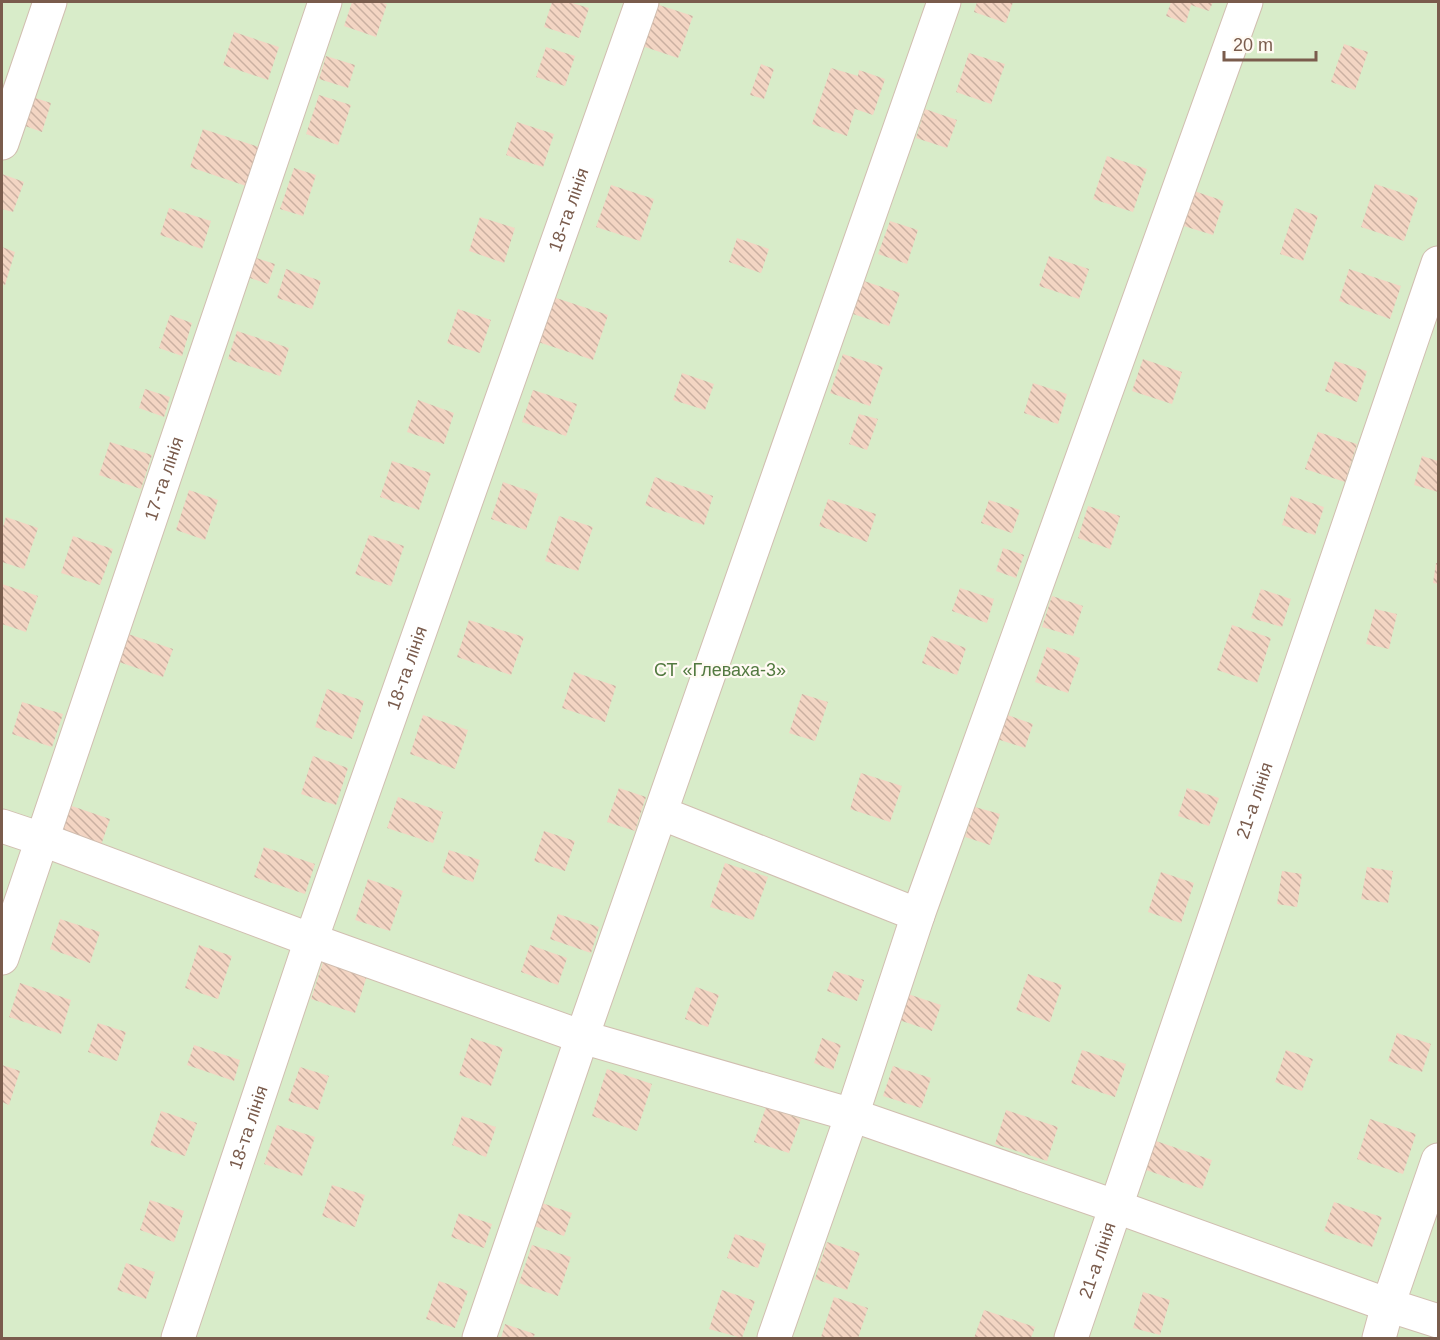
<svg xmlns="http://www.w3.org/2000/svg" width="1440" height="1340" font-family="Helvetica,sans-serif">
<style>
.green{fill:#d8ecc9}
.building{fill:url(#building-back-hatch)}
.lines{fill:none;stroke-linecap:round;stroke-linejoin:round}
.minor-casing{stroke:#d1beb0;stroke-width:35}
.minor{stroke:#fff;stroke-width:33}
.labels{text-anchor:middle;dominant-baseline:central;stroke-width:4.5;stroke-linejoin:round;paint-order:stroke}
.street-label{font-size:18px;fill:#7a5c4d;stroke:#fffaf3}
.park-label{font-size:18px;fill:#537a41;stroke:#fffaf3}
</style>
<defs>
<pattern id="building-back-hatch" width="6" height="6" patternUnits="userSpaceOnUse" patternTransform="scale(1.5)"><rect width="6" height="6" fill="#f3d5c3"/><path d="M-1 5l2 2M0 0l6 6M5-1l2 2" fill="none" stroke="#cab0a1"/></pattern>
</defs>
<rect width="100%" height="100%" fill="#fdf6ec"/>
<!-- green -->
<path class="green" d="M2,2H1438V1338H2Z"/>
<!-- building -->
<path class="building" d="M352,2H379L387,4L376,37L344,26Z
M552,2H569L589,8L579,38L544,27Z
M977,2H1013L1006,23L974,12Z
M1171,2H1213L1209,11L1191,5L1186,23L1166,16Z
M656,4L693,16L678,58L642,46Z
M234,32L279,47L268,80L223,65Z
M1344,44L1368,52L1355,90L1331,82Z
M546,47L575,56L565,86L536,77Z
M969,53L1005,64L991,104L956,92Z
M326,56L355,65L348,88L319,79Z
M761,64L774,69L764,99L750,95Z
M831,68L858,76L859,70L885,79L873,115L855,109L847,136L812,124Z
M23,94L51,103L42,132L14,122Z
M319,95L351,105L338,145L306,134Z
M925,109L957,120L947,148L916,138Z
M517,122L554,134L543,167L506,155Z
M203,129L259,147L246,186L190,167Z
M1107,156L1147,169L1133,212L1093,199Z
M294,168L316,175L303,216L280,209Z
M2,174L24,182L13,212L2,209Z
M1375,184L1418,198L1404,241L1361,227Z
M611,185L654,199L640,241L596,227Z
M1188,189L1224,201L1213,235L1177,224Z
M169,208L211,221L202,249L160,235Z
M1295,208L1318,216L1303,261L1280,254Z
M480,217L515,228L504,263L469,251Z
M890,221L918,230L907,264L878,254Z
M737,238L769,249L761,273L729,262Z
M2,247L15,252L5,285L2,284Z
M1049,256L1089,269L1079,299L1039,286Z
M253,257L275,264L268,284L247,277Z
M286,269L321,281L312,309L277,298Z
M1349,269L1401,286L1390,319L1339,301Z
M864,281L900,293L889,326L853,314Z
M544,294L608,315L593,360L529,339Z
M458,309L491,320L480,353L447,343Z
M170,315L192,323L182,356L159,348Z
M237,331L289,348L280,376L228,359Z
M843,354L883,367L870,406L830,393Z
M1143,359L1182,372L1172,404L1132,391Z
M1335,361L1367,371L1357,402L1325,391Z
M682,373L714,384L705,410L673,400Z
M1033,383L1067,394L1058,424L1024,413Z
M145,389L170,397L164,417L139,408Z
M533,390L577,404L566,436L522,422Z
M418,400L454,413L444,444L407,432Z
M859,414L878,419L867,450L849,444Z
M1318,432L1357,444L1345,482L1305,469Z
M110,442L152,455L141,489L99,475Z
M1422,456L1438,461V492L1414,485Z
M392,461L431,473L419,510L380,497Z
M655,477L713,496L704,525L645,505Z
M503,482L538,494L526,530L491,519Z
M189,490L218,500L205,540L176,530Z
M1291,496L1324,507L1315,535L1282,525Z
M828,499L876,514L867,542L819,526Z
M989,500L1020,510L1012,533L981,523Z
M1088,506L1120,516L1110,549L1078,538Z
M559,516L593,527L578,571L545,561Z
M6,517L38,528L24,569L2,562V530Z
M369,535L404,546L391,586L355,574Z
M73,536L113,549L100,585L61,573Z
M1003,548L1024,555L1016,578L996,571Z
M1436,563H1438V584L1433,583Z
M2,584L38,596L26,632L2,624Z
M960,588L994,599L987,623L952,611Z
M1261,589L1291,599L1282,627L1251,618Z
M1052,596L1083,606L1073,636L1042,627Z
M1375,609L1397,614L1389,649L1366,644Z
M469,620L524,637L511,675L457,657Z
M1232,625L1271,638L1257,683L1217,670Z
M128,634L173,649L163,677L119,662Z
M931,636L966,648L957,675L922,663Z
M1047,647L1080,658L1068,693L1035,682Z
M574,672L616,686L605,722L562,708Z
M327,689L364,701L352,739L315,727Z
M802,694L828,702L815,741L789,733Z
M22,702L63,714L52,747L12,734Z
M1005,714L1033,724L1025,748L997,739Z
M423,715L468,730L455,769L410,754Z
M313,756L348,768L336,805L301,794Z
M861,773L902,786L890,822L850,809Z
M619,788L646,797L635,831L607,822Z
M1187,788L1219,798L1209,826L1178,816Z
M398,797L443,812L433,843L387,828Z
M60,802L110,819L99,851L50,834Z
M975,807L1000,814L990,845L965,837Z
M544,831L575,841L565,871L534,861Z
M264,847L315,864L305,894L254,877Z
M449,850L480,860L473,882L442,872Z
M725,863L768,877L753,920L710,907Z
M1367,867L1393,871L1388,903L1361,899Z
M1282,871L1302,874L1297,907L1277,904Z
M1161,872L1194,883L1181,923L1148,912Z
M368,879L403,891L390,931L355,920Z
M558,914L599,927L591,953L550,939Z
M60,919L100,932L90,963L50,949Z
M199,945L232,956L218,999L185,988Z
M530,945L567,958L558,985L521,972Z
M323,962L367,976L355,1013L311,999Z
M834,971L864,980L857,1001L827,991Z
M1028,974L1062,985L1050,1022L1016,1010Z
M20,983L71,1000L61,1034L9,1017Z
M696,987L719,995L708,1027L685,1019Z
M905,993L941,1005L932,1031L896,1019Z
M98,1023L126,1032L117,1061L88,1052Z
M1397,1033L1431,1044L1422,1072L1388,1061Z
M471,1038L503,1048L491,1086L459,1075Z
M822,1038L841,1045L833,1070L814,1063Z
M194,1045L240,1060L234,1081L187,1065Z
M1082,1050L1126,1064L1115,1097L1071,1083Z
M1286,1050L1313,1059L1302,1091L1275,1082Z
M2,1065L20,1071L9,1105L2,1102Z
M893,1066L931,1078L921,1108L883,1096Z
M300,1067L329,1076L318,1110L288,1101Z
M607,1069L652,1084L637,1131L592,1116Z
M766,1107L801,1119L789,1153L754,1142Z
M1006,1110L1058,1127L1047,1161L995,1144Z
M161,1111L197,1123L185,1156L150,1145Z
M462,1116L496,1127L486,1157L452,1145Z
M1370,1119L1416,1134L1403,1174L1357,1159Z
M277,1125L315,1137L302,1176L264,1164Z
M1156,1141L1212,1160L1202,1189L1146,1170Z
M332,1185L365,1195L355,1227L322,1216Z
M150,1200L184,1211L174,1242L140,1230Z
M1334,1202L1382,1217L1372,1247L1324,1231Z
M542,1203L572,1213L564,1236L534,1226Z
M459,1213L492,1224L484,1248L451,1237Z
M735,1234L766,1244L758,1268L727,1258Z
M827,1242L860,1253L847,1290L815,1279Z
M532,1245L571,1257L558,1296L519,1283Z
M126,1263L155,1272L146,1299L117,1290Z
M439,1281L468,1291L455,1328L426,1319Z
M722,1290L755,1301L742,1338L709,1329Z
M1143,1292L1170,1300L1160,1335L1133,1328Z
M834,1297L868,1308L858,1338H825L821,1337Z
M984,1310L1035,1327L1031,1338H974Z
M505,1324L535,1334L533,1338H501Z"/>
<g class="lines">
<defs>
<g id="minor">
<path d="M2,143L50,2"/>
<path d="M661,813L918,915"/>
<path d="M2,826L41,839L311,940L582,1037L852,1115L1117,1207L1388,1305L1438,1321"/>
<path id="s1" d="M2,958L325,2"/>
<path id="s2" d="M178,1338L311,940L642,2"/>
<path d="M479,1338L582,1037L944,2"/>
<path d="M774,1338L852,1115L918,915L1246,2"/>
<path id="s3" d="M1071,1338L1438,263"/>
<path d="M1379,1338L1388,1305L1438,1160"/>
</g>
</defs>
<!-- minor casing -->
<use href="#minor" class="minor-casing"/>
<!-- minor -->
<use href="#minor" class="minor"/>
</g>
<g class="labels">
<!-- street labels -->
<g class="street-label">
<text stroke="none"><textPath href="#s2" startOffset="1194">18-та лінія</textPath></text>
<text stroke="none"><textPath href="#s1" startOffset="506">17-та лінія</textPath></text>
<text stroke="none"><textPath href="#s2" startOffset="708">18-та лінія</textPath></text>
<text stroke="none"><textPath href="#s3" startOffset="568">21-а лінія</textPath></text>
<text stroke="none"><textPath href="#s2" startOffset="222">18-та лінія</textPath></text>
<text stroke="none"><textPath href="#s3" startOffset="82">21-а лінія</textPath></text>
</g>
<!-- park labels -->
<g class="park-label">
<text x="720" y="670">СТ «Глеваха-3»</text>
</g>
</g>
<!-- border -->
<rect width="1440" height="1340" fill="none" stroke="#7a5c4d" stroke-width="6"/>
<!-- scale -->
<path d="M1224 51v9h92v-9" fill="none" stroke="#7a5c4d" stroke-width="3"/>
<text x="1233" y="51" font-size="18" fill="#7a5c4d" stroke="#fffaf3" stroke-width="4.5" paint-order="stroke">20 m</text>
</svg>
